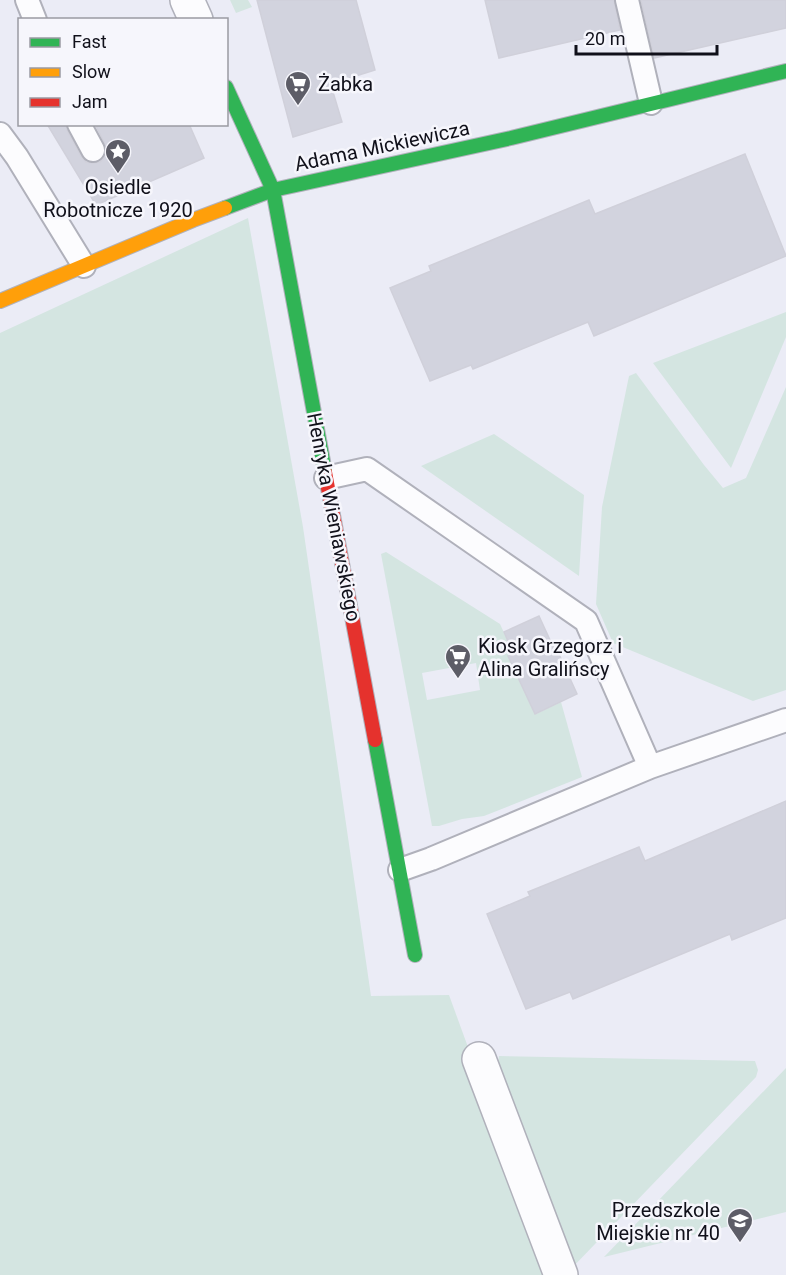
<svg xmlns="http://www.w3.org/2000/svg" width="786" height="1275" font-family="Roboto,sans-serif">
<style>
.green{fill:#d4e5e1;fill-rule:evenodd}
.building{fill:#d2d3de;stroke:#d0d0da;stroke-width:1.5}
.lines{fill:none;stroke-linecap:round;stroke-linejoin:round}
.lane-casing{stroke:#b0b1bb;stroke-width:26}
.street-casing{stroke:#b0b1bb;stroke-width:36}
.fast-casing{stroke:#b0b1bb;stroke-width:16}
.slow-casing{stroke:#b0b1bb;stroke-width:16}
.jam-casing{stroke:#b0b1bb;stroke-width:16}
.lane{stroke:#fcfcfe;stroke-width:22}
.street{stroke:#fcfcfe;stroke-width:33}
.fast{stroke:#30b455;stroke-width:14}
.slow{stroke:#ff9f0a;stroke-width:14}
.jam{stroke:#e5322d;stroke-width:14}
.labels{text-anchor:middle;dominant-baseline:central;stroke-width:5;stroke-linejoin:round;paint-order:stroke}
.poi-label{font-size:20px;fill:#10101a;stroke:#f6f6fc;text-anchor:start}
.street-label{font-size:20px;fill:#10101a;stroke:#f6f6fc}
</style>
<rect width="100%" height="100%" fill="#ebecf6"/>
<!-- green -->
<path class="green" d="M230,0H248L252,7L236,13Z
M248,218L303,527L371,996L449,995L551,1275H0V333Z
M786,312V337L731,468L653,363Z
M636,373L704,465L723,488L746,478L786,387V690L753,701L613,643L596,604L602,507L629,376Z
M494,434L584,495L579,576L421,466Z
M386,552L500,624L517,661L536,714L561,702L582,777L484,816L462,819L439,826H432L381,554ZM476,663L480,690L427,700L422,673Z
M499,1056L755,1061L758,1070L756,1077L569,1271L496,1076Z
M786,1068V1212L604,1257Z"/>
<!-- building -->
<path class="building" d="M257,0H356L375,70L343,80L345,88L333,92L342,122L293,137Z
M485,0H614L620,30L499,58Z
M641,0H786V28L654,58Z
M47,124H66L67,130L81,156L86,162L93,163L100,162L104,158L106,150L105,144L95,124H189L204,158L96,205Z
M745,154L786,256L594,336L588,322L473,369L471,365L430,381L390,288L431,271L429,266L589,200L595,214Z
M539,616L556,653L558,652L577,694L535,714L508,656L514,655L504,632Z
M786,801V918L732,940L730,934L573,999L570,992L526,1009L487,914L530,896L528,892L639,847L645,861Z"/>
<g class="lines">
<defs>
<path id="lane" d="M27,0L35,20
M627,0L651,103
M79,124L93,150
M0,134L17,157L84,266
M326,478L367,469L586,621L650,767L786,720
M400,870L431,859L650,767"/>
<path id="street" d="M187,0L196,20
M479,1059L561,1275"/>
<path id="fast" d="M226,87L273,190L325,472
M225,208L273,190L511,138L786,71
M375,740L415,955"/>
<path id="slow" d="M0,301L193,220L225,208"/>
<path id="jam" d="M325,472L375,740"/>
</defs>
<!-- lane casing -->
<use href="#lane" class="lane-casing"/>
<!-- street casing -->
<use href="#street" class="street-casing"/>
<!-- fast casing -->
<use href="#fast" class="fast-casing"/>
<!-- slow casing -->
<use href="#slow" class="slow-casing"/>
<!-- jam casing -->
<use href="#jam" class="jam-casing"/>
<!-- lane -->
<use href="#lane" class="lane"/>
<!-- street -->
<use href="#street" class="street"/>
<!-- fast -->
<use href="#fast" class="fast"/>
<!-- slow -->
<use href="#slow" class="slow"/>
<!-- jam -->
<use href="#jam" class="jam"/>
</g>
<!-- icons -->
<defs>
<symbol id="supermarket-pin" viewBox="-11 -11 22 30"><path d="M0 17L-7.5 6A9.5 9.5 0 1 1 7.5 6Z" fill="#5d5d67" stroke="#f6f6fc"/><path d="M-6-5.5h2.5l.6 2H6L4.5 2H-2.5L-4.4-4H-6ZM-1.5 3.2a1.3 1.3 0 1 0 .1 0ZM3 3.2a1.3 1.3 0 1 0 .1 0Z" fill="#fff"/></symbol>
<symbol id="sight-pin" viewBox="-11 -11 22 30"><path d="M0 17L-7.5 6A9.5 9.5 0 1 1 7.5 6Z" fill="#5d5d67" stroke="#f6f6fc"/><path d="M0-6L1.8-2.2L6-1.7L2.9 1.2L3.7 5.4L0 3.3L-3.7 5.4L-2.9 1.2L-6-1.7L-1.8-2.2Z" fill="#fff"/></symbol>
<symbol id="school-pin" viewBox="-11 -11 22 30"><path d="M0 17L-7.5 6A9.5 9.5 0 1 1 7.5 6Z" fill="#5d5d67" stroke="#f6f6fc"/><path d="M0-5L7-2L0 1L-7-2ZM-4 1L0 2.5L4 1V4Q0 6-4 4Z" fill="#fff"/></symbol>
</defs>
<g fill-rule="evenodd">
<use href="#supermarket-pin" x="283" y="69" width="30" height="40"/>
<use href="#sight-pin" x="103" y="137" width="30" height="40"/>
<use href="#supermarket-pin" x="443" y="642" width="30" height="40"/>
<use href="#school-pin" x="725" y="1206" width="30" height="40"/>
</g>
<g class="labels">
<!-- poi labels -->
<g class="poi-label">
<text x="318" y="84">Żabka</text>
<text x="118" y="187" text-anchor="middle">Osiedle<tspan x="118" dy="23">Robotnicze 1920</tspan></text>
<text x="478" y="646">Kiosk Grzegorz i<tspan x="478" dy="23">Alina Gralińscy</tspan></text>
<text x="720" y="1210" text-anchor="end">Przedszkole<tspan x="720" dy="23">Miejskie nr 40</tspan></text>
</g>
<!-- street labels -->
<g class="street-label">
<text transform="translate(382 146) rotate(-12)">Adama Mickiewicza</text>
<text transform="translate(334 517) rotate(79)">Henryka Wieniawskiego</text>
</g>
</g>
<!-- legend -->
<rect x="18" y="18" width="210" height="108" fill="#f6f6fc" stroke="#9a9aa2" stroke-width="1.5"/>
<rect x="30" y="38" width="30" height="9" fill="#30b455" stroke="#9a9aa2" stroke-width="1.5"/>
<text x="72" y="48" font-size="18" fill="#10101a">Fast</text>
<rect x="30" y="68" width="30" height="9" fill="#ff9f0a" stroke="#9a9aa2" stroke-width="1.5"/>
<text x="72" y="78" font-size="18" fill="#10101a">Slow</text>
<rect x="30" y="98" width="30" height="9" fill="#e5322d" stroke="#9a9aa2" stroke-width="1.5"/>
<text x="72" y="108" font-size="18" fill="#10101a">Jam</text>
<!-- scale -->
<path d="M576 45v9h141v-9" fill="none" stroke="#10101a" stroke-width="3"/>
<text x="585" y="45" font-size="18" fill="#10101a" stroke="#f6f6fc" stroke-width="4.5" paint-order="stroke">20 m</text>
</svg>
